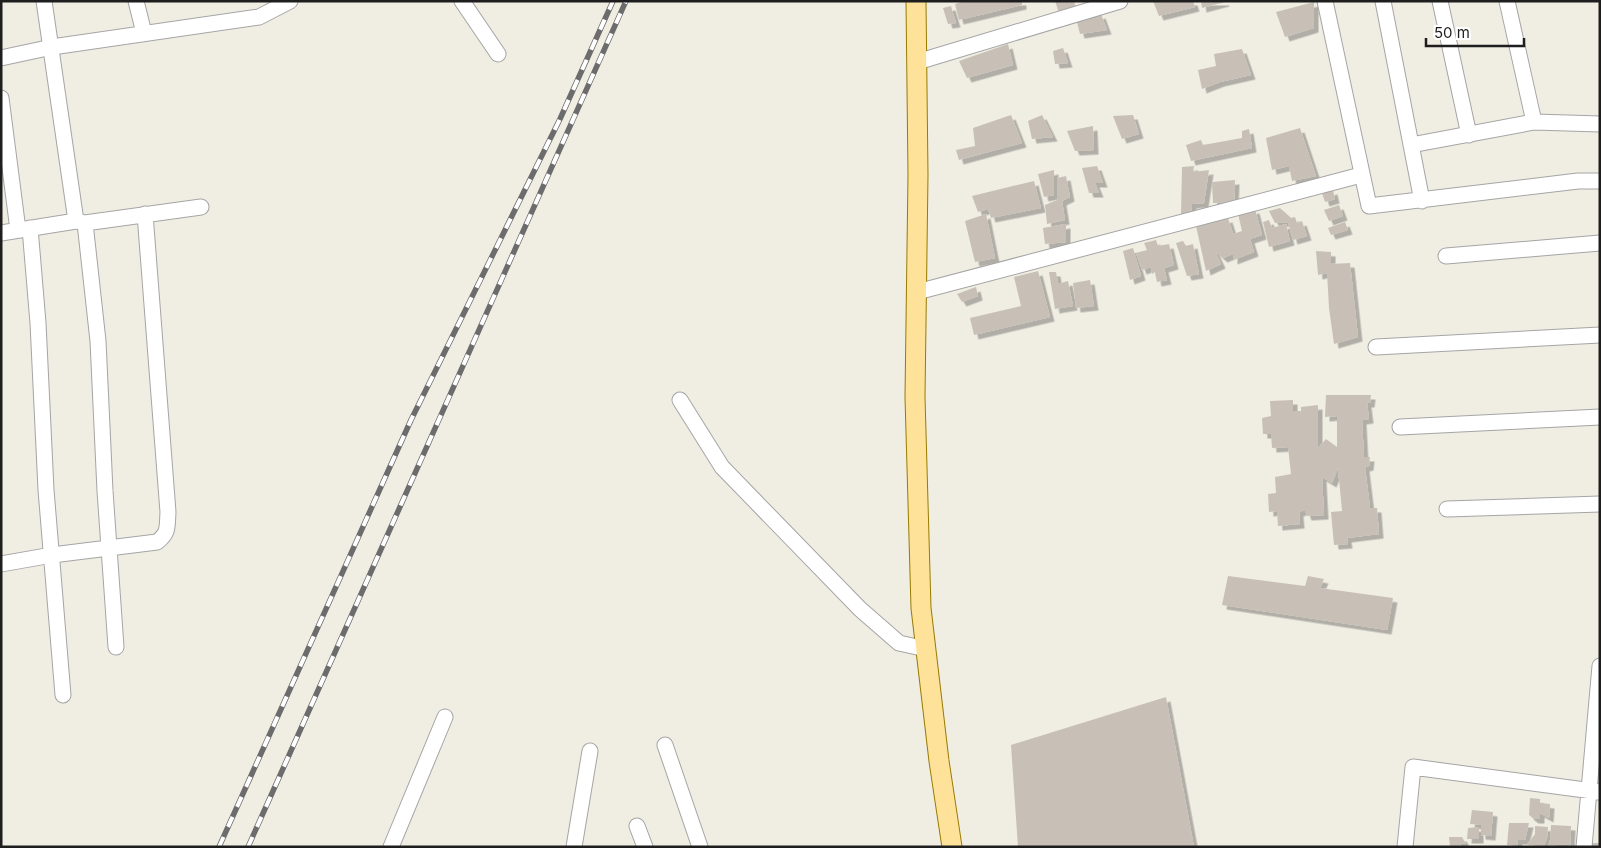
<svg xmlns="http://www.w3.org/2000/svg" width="1601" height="848" font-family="Inter,sans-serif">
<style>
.building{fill:#c8c0b6;filter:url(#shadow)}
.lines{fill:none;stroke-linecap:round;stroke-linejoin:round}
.minor-casing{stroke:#a5a5a5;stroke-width:17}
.major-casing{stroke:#987b00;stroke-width:21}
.minor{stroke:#fff;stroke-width:15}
.major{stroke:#ffe299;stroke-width:19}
.rail-casing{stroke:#6c6c6c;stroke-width:5.5}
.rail{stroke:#fff;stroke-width:4;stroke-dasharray:11;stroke-linecap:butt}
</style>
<defs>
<filter id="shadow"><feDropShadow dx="4.5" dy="4.5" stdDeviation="0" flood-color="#0004"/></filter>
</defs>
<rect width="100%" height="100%" fill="#f0ede3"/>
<!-- building -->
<path class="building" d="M965,1H1022V5L959,20L955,4Z
M1055,1H1074L1076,9L1059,13Z
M1153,1H1193L1195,7L1159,16Z
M1201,1H1225V2L1202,8Z
M1314,2V28L1285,37L1276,12Z
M951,6L956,23L948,24L943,8Z
M1101,14L1107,30L1080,34L1077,22Z
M1008,44L1013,65L967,78L959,61Z
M1063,48L1068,63L1055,64L1053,51Z
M1242,49L1251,75L1220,82L1202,89L1198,70L1216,66L1214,54Z
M1011,115L1022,143L959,160L956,150L975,146L973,128Z
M1042,115L1053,137L1032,139L1028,121Z
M1133,115L1139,134L1122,139L1113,116Z
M1093,126L1094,150L1075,151L1067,131Z
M1300,128L1316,176L1292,181L1289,166L1272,170L1266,138Z
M1249,129L1252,148L1191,161L1186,145L1201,140L1203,145L1242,138V131Z
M1097,166L1103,183H1095L1099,193H1089L1082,168Z
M1194,166L1193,172L1209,170L1204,203L1192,204L1191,213L1181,214L1182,167Z
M1054,170V195L1044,197L1038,174Z
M1066,176L1070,197L1062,201L1065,220L1047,224L1045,205L1057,200V178Z
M1235,180L1234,202L1213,203L1212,182Z
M1034,181L1041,208L991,218L988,209L978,212L972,196Z
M1333,190L1335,199L1325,202L1322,193Z
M1339,205L1343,216L1329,221L1324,210Z
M1280,208L1291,218L1295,217L1297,223L1302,221L1307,236L1293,240L1288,222L1275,223L1269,211Z
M1255,209L1262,235L1250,239L1254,252L1233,260V254L1223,258L1215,251L1221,264L1206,271L1196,226L1228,218L1233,234L1242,231L1238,214Z
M986,214L995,258L975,262L965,221Z
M1269,220L1272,228L1286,224L1290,241L1269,247L1263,222Z
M1345,222L1348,230L1331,235L1328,228Z
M1066,224V242L1045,244L1043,228Z
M1156,240L1158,246L1169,244L1174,265L1164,268L1167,280L1157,282L1155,272L1152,274L1151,267L1142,270L1136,253L1147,250L1144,243Z
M1183,241L1186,246L1193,244L1199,274L1187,276L1176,243Z
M1133,248L1141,276L1130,280L1123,251Z
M1316,251L1331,252V264L1350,263L1358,337L1334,344L1329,308L1327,273L1318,275Z
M1038,271L1050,317L974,335L970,318L1021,306L1014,277Z
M1049,272H1056L1058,284L1068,281L1073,306L1055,309Z
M1090,280L1094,306L1076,308L1073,283Z
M976,287L978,296L962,302L957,294Z
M1326,395H1371L1370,403H1367L1369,419L1362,420L1364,457H1370L1369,466L1365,467L1370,508H1377L1379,534L1347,538L1348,544L1334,545L1331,512L1342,511L1338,468L1332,483L1322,477L1324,515L1307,516L1305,510L1299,512L1300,524L1278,526L1277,511L1269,512L1268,494L1276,493L1275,477L1291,474L1288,447L1272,448L1271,434H1263L1262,418L1271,416L1270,401L1293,400V411H1301V407L1318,405V448L1326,439L1337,447V416L1325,417Z
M1228,576L1305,586L1308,576L1324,579L1320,588L1393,598L1387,630L1222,605Z
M1166,697L1194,847H1018L1011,745Z
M1530,798L1540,799V803L1550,804L1549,818L1540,813V819H1534L1529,815Z
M1472,810L1493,812L1491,836L1481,835V825L1470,824Z
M1509,823H1529L1525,840H1518L1517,846L1507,845Z
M1551,825L1571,826L1570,847H1568V845L1556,844L1554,847H1548L1550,840Z
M1535,826L1548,827L1547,838L1544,846L1527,845L1535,834Z
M1479,827V839H1467L1468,828Z
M1449,837H1462L1466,844L1461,843L1460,847H1450Z
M1588,843H1600V847H1588Z"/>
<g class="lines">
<defs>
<path id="minor" d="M44,1L76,221
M136,1L144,33
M462,1L498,54
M1325,1L1369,206L1578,181H1600
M1383,1L1422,201
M1440,1L1469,135
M1507,1L1534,122
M1,58L52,47L259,17L290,1
M917,62L1120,1
M1,98L18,230
M1411,145L1534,122L1600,124
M85,223L98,341L105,491L116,647
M30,228L38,323L46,490L63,695
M1,233L76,221L85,223L201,207
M1446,256L1600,243
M917,292L1361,175
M1376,347L1600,335
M680,400L722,467L860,609L899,643L926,649
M1400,427L1600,417
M1447,509L1600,504
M1,564L52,555L157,542C169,533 167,527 168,512L145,214
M665,745L700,847
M637,826L645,847
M391,847L445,717
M574,847L590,751
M1405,847L1413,767L1600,792
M1584,847L1600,666"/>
<path id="major" d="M916,1L918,175L915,397L921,608L939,761L952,847"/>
</defs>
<!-- minor casing -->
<use href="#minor" class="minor-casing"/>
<!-- major casing -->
<use href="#major" class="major-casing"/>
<!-- minor -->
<use href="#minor" class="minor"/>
<!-- major -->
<use href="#major" class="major"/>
<defs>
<path id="rail" d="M219,847L411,420L560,119L613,1
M248,847L626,1"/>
</defs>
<!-- rail casing -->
<use href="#rail" class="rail-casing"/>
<!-- rail -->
<use href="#rail" class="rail"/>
</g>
<!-- border -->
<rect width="1601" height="848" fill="none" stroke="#1e1e1e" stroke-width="5"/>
<!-- scale -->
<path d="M1426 38v8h98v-8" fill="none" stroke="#1e1e1e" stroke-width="2.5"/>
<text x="1434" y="38" font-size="15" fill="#1e1e1e" stroke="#ffffff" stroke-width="4" paint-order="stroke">50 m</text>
</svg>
